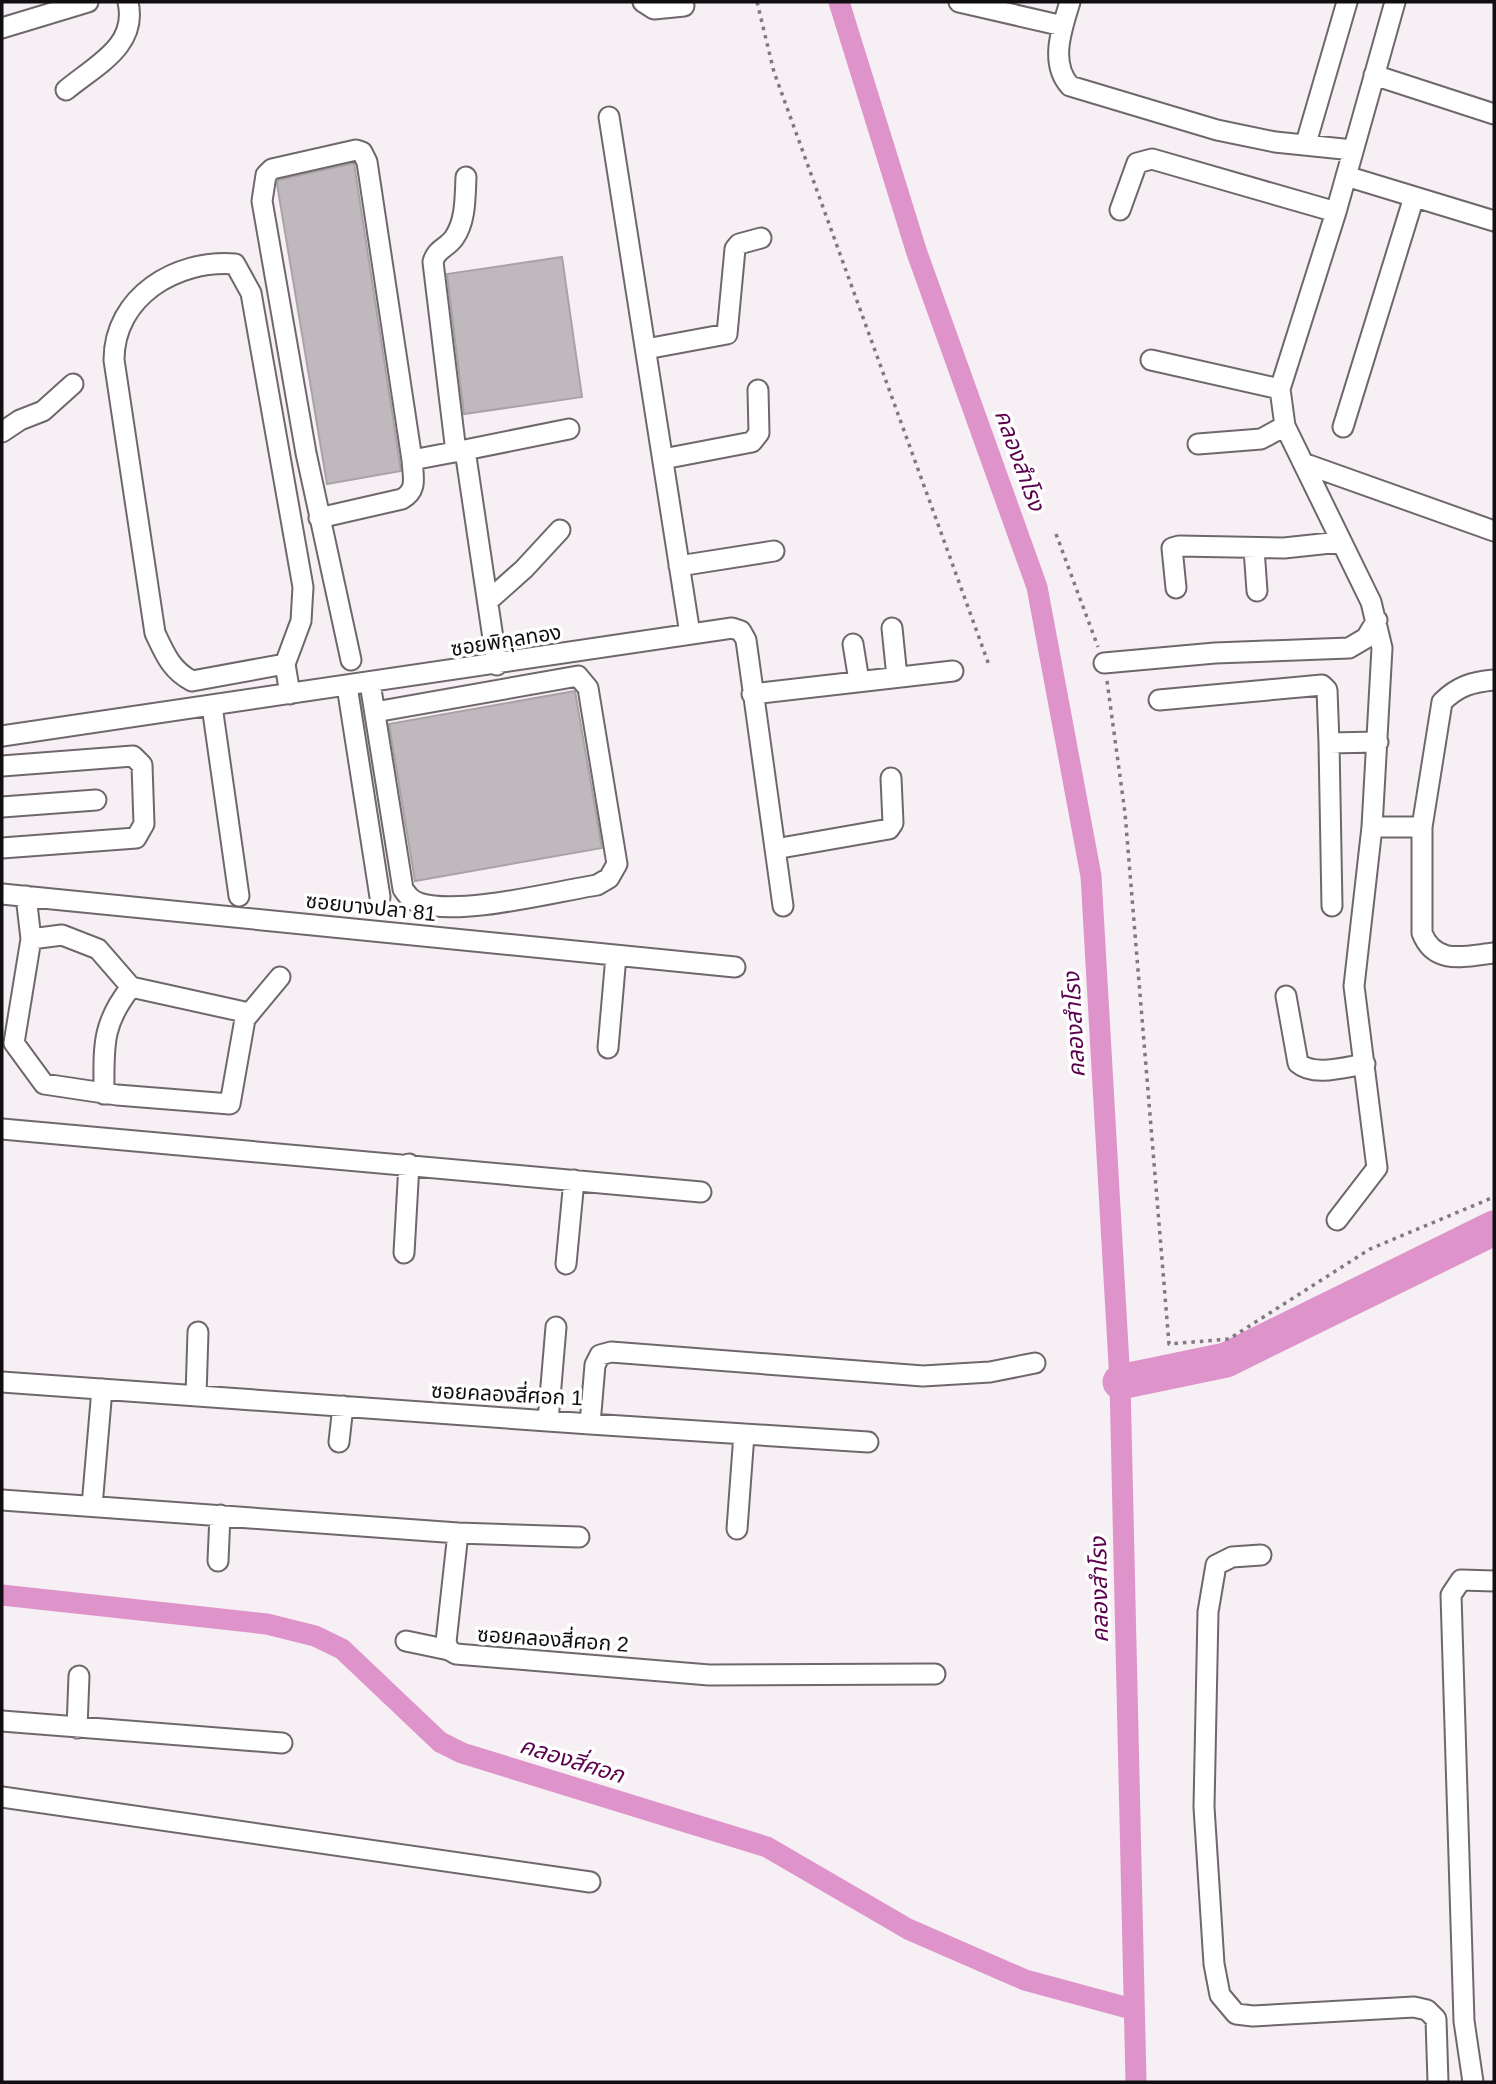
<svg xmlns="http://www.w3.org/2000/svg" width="1496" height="2084" font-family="Helvetica,'Noto Sans Thai',sans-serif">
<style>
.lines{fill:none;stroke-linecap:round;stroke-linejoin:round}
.canal{stroke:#de94cb;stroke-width:21}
.river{stroke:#de94cb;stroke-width:35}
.building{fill:#bfb9bd;stroke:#a9a3a7;stroke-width:2}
.minor-casing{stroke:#6e686c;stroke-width:23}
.path{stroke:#7e7a7d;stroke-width:3.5;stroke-dasharray:3.5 5;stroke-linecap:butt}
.minor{stroke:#fff;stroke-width:19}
.labels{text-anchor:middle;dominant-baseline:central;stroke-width:7;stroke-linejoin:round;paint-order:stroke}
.street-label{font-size:21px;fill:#100e10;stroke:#fff}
.water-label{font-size:23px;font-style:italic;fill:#5b004d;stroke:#fff}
</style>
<rect width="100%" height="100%" fill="#f6eff3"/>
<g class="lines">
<!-- canal -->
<path class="canal" d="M839,2L917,253L1037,587L1091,876L1120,1382L1136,2082
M2,1595L267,1624L315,1636L342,1649L440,1742L462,1753L767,1847L908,1929L1025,1980L1132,2009"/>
<!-- river -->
<path class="river" d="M1120,1382L1226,1360L1494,1228"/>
</g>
<!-- building -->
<path class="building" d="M354,163L401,471L327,484L277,184L278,180Z
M562,257L582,397L464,414L447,274Z
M575,691L602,848L415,881L389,724Z"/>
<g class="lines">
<defs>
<path id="minor" d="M643,2L654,9L684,6
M959,2L1063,26
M1070,2C1062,28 1049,63 1070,86L1217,130L1275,142L1353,150
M2,28L88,2
M1374,75L1494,114
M66,90C96,65 138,46 128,2
M609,117L690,634
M1306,143L1347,2
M1346,176L1494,221
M1120,210L1137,163L1152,159L1336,212
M646,349L727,334L735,249L739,244L761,238
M1151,360L1280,389
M1343,427L1414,197
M2,432L20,420L43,411L73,384
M1198,444L1261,439L1285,426
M465,450L569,429
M456,452L433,262C436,249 447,248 454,238C466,221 465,197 466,177
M663,459L752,442L759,433L758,390
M1303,463L1494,531
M319,518L402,499C418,490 413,477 412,460
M1254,549L1257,591
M679,566L774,551
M1176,588L1172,548L1179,546L1284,548L1340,542
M488,601L524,569L560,530
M892,628L897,677
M853,644L859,681
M351,660L306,453L262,201L266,175L272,169L356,150L362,152L367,162L412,460L465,450L497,665
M1104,663L1215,653L1349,648L1366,638L1377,620
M285,664L192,681C171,670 165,654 155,633L114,360C114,297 176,259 235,264L251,293L303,587L301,621L285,664L290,694
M370,683L403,889C408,896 411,900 419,903C461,916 553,892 597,885L609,878L617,864L588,688L578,676L375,712
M347,686L380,897
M752,694L953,671
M1159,700L1322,685L1327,690L1329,743
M212,706L239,896
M2,736L732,628L741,631L746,640L783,906
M2,766L133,756L142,765L144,824L136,838L2,848
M2,807L96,800
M1372,827H1422V933C1435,966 1465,956 1494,953
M1422,827L1442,702C1458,686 1472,682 1494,680
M775,849L889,829L893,823L891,778
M2,894L735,967
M26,896L31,939L14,1043L44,1084L117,1095L230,1104L245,1019L280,977
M1332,906L1329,743L1378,742
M31,939L62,935L98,949L131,987L249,1013
M1286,996L1298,1063C1314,1077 1345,1067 1365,1064
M608,1048L616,956
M104,1094C104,1047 101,1025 131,987
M2,1129L701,1192
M1337,1220L1377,1168L1354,986L1372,827L1382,648L1371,602L1285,426L1280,389L1336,212L1395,2
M404,1253L409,1164
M566,1264L574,1180
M2,1382L590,1424L595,1365L600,1355L611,1352L923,1376L990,1372L1035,1363
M196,1396L198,1332
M548,1421L556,1327
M590,1424L868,1442
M339,1442L343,1406
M2,1500L458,1533L446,1642L449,1650L456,1654L709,1675L935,1674
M92,1506L102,1389
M737,1529L744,1434
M458,1533L579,1537
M1261,1555L1232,1557L1216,1565L1208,1612L1204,1807L1214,1964L1220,1995L1236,2014L1253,2016L1414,2007L1427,2010L1436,2019L1438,2082
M218,1561L220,1515
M406,1641L449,1650
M2,1721L282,1743
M77,1728L79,1676
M2,1797L590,1882
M1473,2082L1464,2021L1451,1595L1461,1580L1494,1581"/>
</defs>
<!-- minor casing -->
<use href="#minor" class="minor-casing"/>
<!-- path -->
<path class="path" d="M757,2L774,72L989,665
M1056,534L1098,647
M1107,681L1125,813L1169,1344L1229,1339L1370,1249L1494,1197"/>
<!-- minor -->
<use href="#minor" class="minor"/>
</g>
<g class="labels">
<!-- street labels -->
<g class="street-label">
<text transform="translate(506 640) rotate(-9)">ซอยพิกุลทอง</text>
<text transform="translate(371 907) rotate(6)">ซอยบางปลา 81</text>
<text transform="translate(507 1394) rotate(3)">ซอยคลองสี่ศอก 1</text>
<text transform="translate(553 1639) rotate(4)">ซอยคลองสี่ศอก 2</text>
</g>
<!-- water labels -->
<g class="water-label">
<text transform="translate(1020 460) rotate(70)">คลองสำโรง</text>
<text transform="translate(1074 1025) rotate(-93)">คลองสำโรง</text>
<text transform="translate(1099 1590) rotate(-91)">คลองสำโรง</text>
<text transform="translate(572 1760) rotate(17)">คลองสี่ศอก</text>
</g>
</g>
<!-- border -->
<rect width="1496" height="2084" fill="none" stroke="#100e10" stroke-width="7"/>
</svg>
